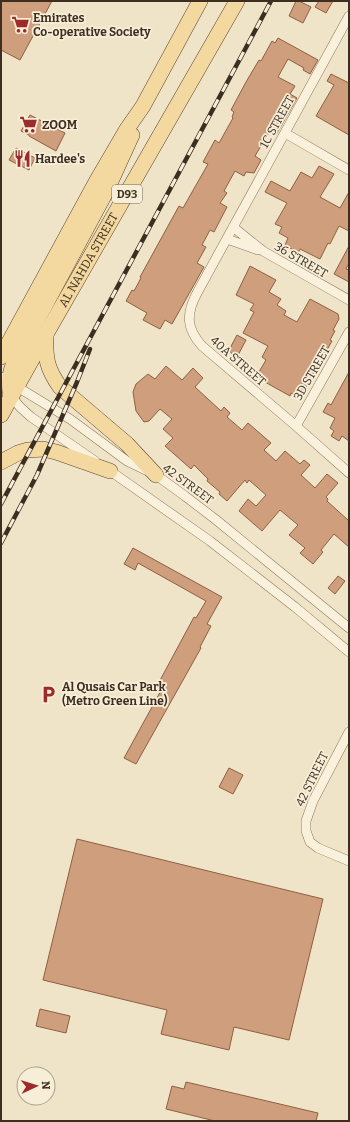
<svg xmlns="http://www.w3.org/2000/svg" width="350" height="1122" font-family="Bitter,serif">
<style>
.building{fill:#cf9f7d;stroke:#8d5f41}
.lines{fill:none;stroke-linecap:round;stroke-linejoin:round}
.street-casing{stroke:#8d765c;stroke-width:10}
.primary-casing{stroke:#5b4430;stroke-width:16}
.street{stroke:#faf1dc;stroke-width:9}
.primary{stroke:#f3d9a0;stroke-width:15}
.rail-casing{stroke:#3d2e20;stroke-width:4.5}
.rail{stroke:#f7eed8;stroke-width:3;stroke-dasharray:9;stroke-linecap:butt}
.labels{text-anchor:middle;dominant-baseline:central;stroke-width:3.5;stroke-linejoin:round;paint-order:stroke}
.shield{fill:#f7eed8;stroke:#756857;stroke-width:1}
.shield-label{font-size:11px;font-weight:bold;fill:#3d2e20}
.poi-label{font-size:12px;font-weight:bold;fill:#3d2e20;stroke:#f7eed8;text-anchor:start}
.street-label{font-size:12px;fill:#3d2e20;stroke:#f7eed8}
</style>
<rect width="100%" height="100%" fill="#f0e4c8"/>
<!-- building -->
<path class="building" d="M1,1H52L20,60L1,50Z
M296,1H299L311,7L303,23L289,16Z
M319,1H333L326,13L315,7Z
M278,38L318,60L310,74L303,70L304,68L288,59L278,77L295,86L290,94L297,98L276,135L270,131L255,156L261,160L254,173L246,172L244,176L235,171L224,191L227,193L220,203L227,207L214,232L210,230L202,245L206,247L197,263L204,267L172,324L165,320L160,329L143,320L147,313L126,301L132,290L134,291L141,278L140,277L179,206L183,208L208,164L203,162L215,140L219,143L233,118L232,117L234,112L231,110L246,82L259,60L261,61L272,41L275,43Z
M331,74L349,83V135L316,116L334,85L327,81Z
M30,115L65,133L56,151L29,136V135L21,131Z
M16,148L35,158L29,170L9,160Z
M319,166L334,174L320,197L340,208L349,192V231L339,226L330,244L328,243L320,259L300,249L298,253L285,245L288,238L279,233L282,227L275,224L287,203L265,192L271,181L290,191L301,172L312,178Z
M349,246V263L346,269L349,270V282L334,274Z
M250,266L276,280L269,292L281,299L277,305L286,311L284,315L297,322L310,299L338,314L339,319L333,330L335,331L330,340L332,341L300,398L291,393L290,396L256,377L266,360L262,357L268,346L243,333L254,312L250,310L254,304L236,295Z
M237,335L246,340L236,359L229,350Z
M166,366L182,380L193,368L203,378L195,387L221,411L224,407L230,413L227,417L242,430L248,423L271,443L264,450L276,461L285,451L300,464L304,460L310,465L301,475L315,488L327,474L338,483L326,497L328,499L327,501L349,521V547L334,534L321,550L323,552L313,564L300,553L305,548L289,535L298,525L280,510L262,531L239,511L248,499L256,506L266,495L249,480L247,483L245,480L227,501L219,494L220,492L207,481L208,479L194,465L191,469L165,446L173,438L163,429L172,419L160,409L149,421L144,422L136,411L133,392L136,384L148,374L155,379Z
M349,372V441L342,436L339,441L331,436L334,431L330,428L335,418L323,412L328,403L331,405Z
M133,548L222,597L207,624L211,626L200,647L201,648L136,764L124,758L163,687L158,684L194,617L196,618L206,601L138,563L135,570L124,564Z
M338,576L345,581L335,594L328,588Z
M229,768L243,775L233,794L219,787Z
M77,839L323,899L289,1040L234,1027L229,1050L161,1034L167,1010L43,980Z
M40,1009L70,1016L66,1033L36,1026Z
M186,1082L318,1113L316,1121H215L166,1109L172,1086L184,1089Z"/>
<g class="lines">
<defs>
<path id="street" d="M349,16L197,293C186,314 186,328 202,346L296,426L349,473
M285,133L349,170
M233,227L263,251L349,300
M227,239L258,250
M1,377L70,419L127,461L156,475L185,496L215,519L349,628
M11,396L20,407L31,417L95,461
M296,426L349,332
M106,468L210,541L295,607L349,652
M349,732L313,801L306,821V831L310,842L318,848L349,861"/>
<g id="primary">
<path d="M46,336C45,358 47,369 60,387L127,444L156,475"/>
<path d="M1,357L96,182L127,129L143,106L200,1"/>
<path d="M11,396C8,385 9,376 13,365L106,192L132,135"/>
<path id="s1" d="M1,415L46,334L237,1"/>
<path d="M1,462L18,453L28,450L43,449L56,452L110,471"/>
</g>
</defs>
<!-- street casing -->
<use href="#street" class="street-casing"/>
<!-- primary casing -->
<use href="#primary" class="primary-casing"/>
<!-- street -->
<use href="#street" class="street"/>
<!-- primary -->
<use href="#primary" class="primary"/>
<defs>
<path id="rail" d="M1,504L271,1
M1,543L37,475L77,382L90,349"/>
</defs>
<!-- rail casing -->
<use href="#rail" class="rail-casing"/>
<!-- rail -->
<use href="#rail" class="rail"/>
</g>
<!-- icons -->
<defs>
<symbol id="supermarket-bare" viewBox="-9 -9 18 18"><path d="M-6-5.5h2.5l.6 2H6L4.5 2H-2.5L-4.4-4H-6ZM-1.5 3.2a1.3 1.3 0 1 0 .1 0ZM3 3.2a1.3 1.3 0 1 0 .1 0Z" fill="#9e2a2b" stroke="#f7eed8" stroke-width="2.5" paint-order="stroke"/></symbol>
<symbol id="restaurant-bare" viewBox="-9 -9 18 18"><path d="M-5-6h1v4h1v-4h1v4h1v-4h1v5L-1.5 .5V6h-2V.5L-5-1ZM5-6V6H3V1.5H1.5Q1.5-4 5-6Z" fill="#9e2a2b" stroke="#f7eed8" stroke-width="2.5" paint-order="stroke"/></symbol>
<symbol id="parking-bare" viewBox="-9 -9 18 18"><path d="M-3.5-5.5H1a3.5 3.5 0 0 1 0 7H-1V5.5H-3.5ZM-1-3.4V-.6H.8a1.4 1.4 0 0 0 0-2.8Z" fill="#9e2a2b" stroke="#f7eed8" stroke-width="2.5" paint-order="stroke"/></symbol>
</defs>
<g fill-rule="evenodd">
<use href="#supermarket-bare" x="8" y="12" width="25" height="25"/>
<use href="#supermarket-bare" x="16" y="112" width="25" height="25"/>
<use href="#restaurant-bare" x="10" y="146" width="25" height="25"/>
<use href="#parking-bare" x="36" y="682" width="25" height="25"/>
</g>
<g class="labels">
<!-- shield labels -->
<rect class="shield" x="112" y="185" width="30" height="18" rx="3"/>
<g class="shield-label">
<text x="127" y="194">D93</text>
</g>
<!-- poi labels -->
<g class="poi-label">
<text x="33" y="18">Emirates<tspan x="33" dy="14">Co-operative Society</tspan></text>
<text x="42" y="125">ZOOM</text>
<text x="35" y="159">Hardee's</text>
<text x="62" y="687">Al Qusais Car Park<tspan x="62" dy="14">(Metro Green Line)</tspan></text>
</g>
<!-- street labels -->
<g class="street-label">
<text transform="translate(277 122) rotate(-61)">1C STREET</text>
<text stroke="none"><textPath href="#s1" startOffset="178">AL NAHDA STREET</textPath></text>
<text transform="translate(301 260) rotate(30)">36 STREET</text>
<text transform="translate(238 361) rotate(41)">40A STREET</text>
<text transform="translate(312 373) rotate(-60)">3D STREET</text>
<text transform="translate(188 484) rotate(36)">42 STREET</text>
<text transform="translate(312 779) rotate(-64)">42 STREET</text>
</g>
</g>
<!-- border -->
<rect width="350" height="1122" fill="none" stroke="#3d2e20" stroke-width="4"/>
<!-- north arrow -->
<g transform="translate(36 1086) rotate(86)"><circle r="19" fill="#f7eed8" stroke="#ada18e"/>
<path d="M0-3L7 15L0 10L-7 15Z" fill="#9e2a2b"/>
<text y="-6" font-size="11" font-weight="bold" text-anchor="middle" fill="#3d2e20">N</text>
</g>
</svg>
